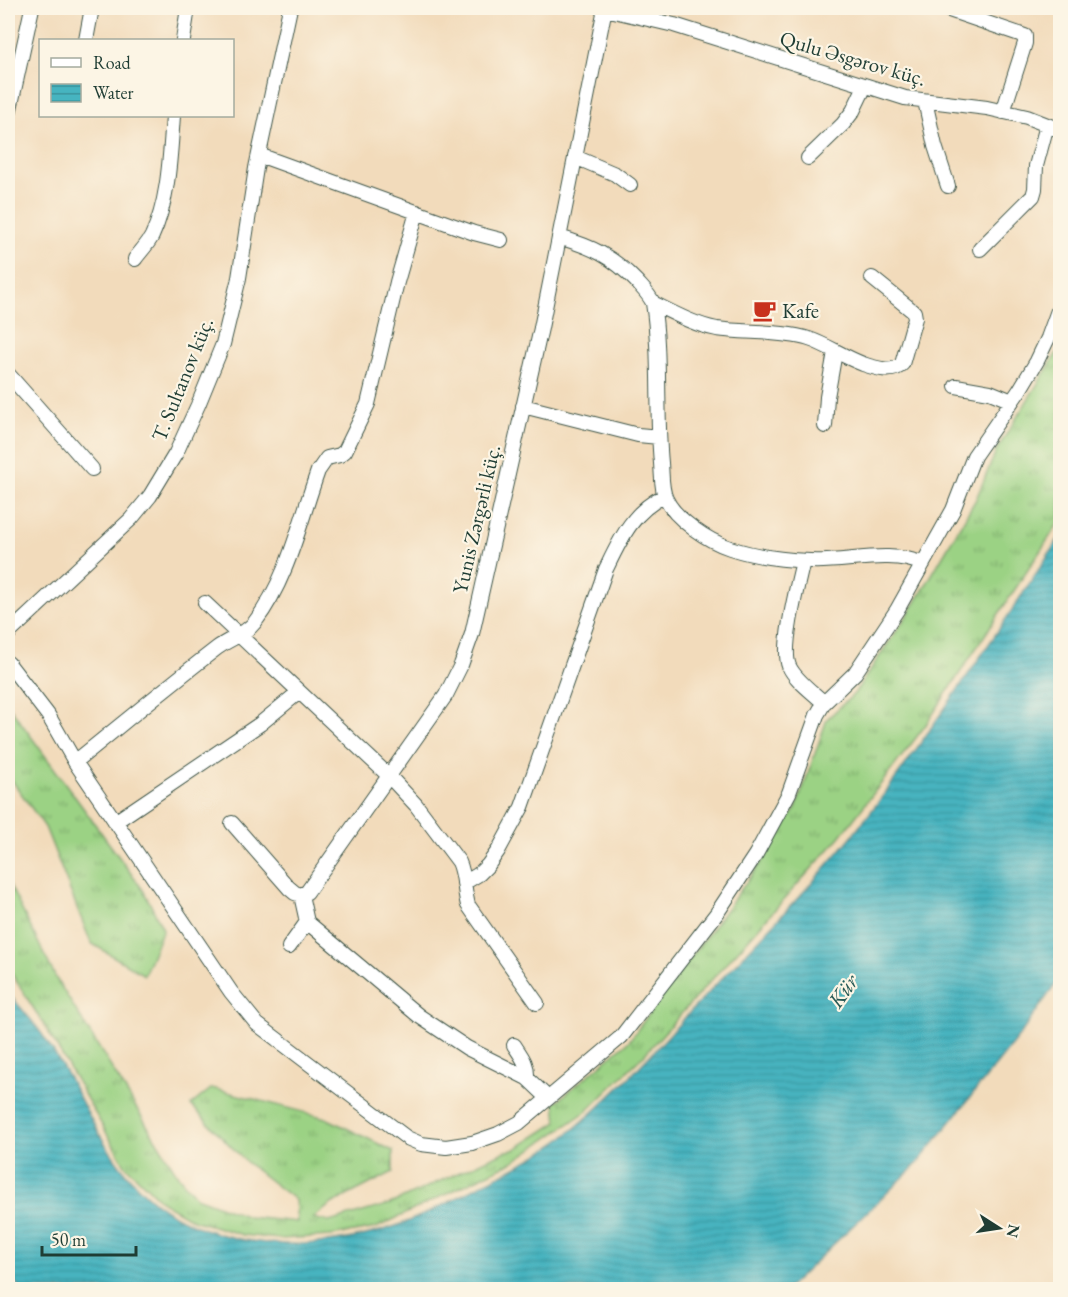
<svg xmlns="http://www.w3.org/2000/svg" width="1068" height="1297" font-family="'EB Garamond',serif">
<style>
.grass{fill:url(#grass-tufts);stroke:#5d885c;stroke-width:1.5}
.water{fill:url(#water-rules);stroke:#32787a;stroke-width:1.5}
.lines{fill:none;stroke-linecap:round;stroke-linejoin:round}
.street-casing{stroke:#3f5548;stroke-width:16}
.street{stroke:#fff;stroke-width:14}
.labels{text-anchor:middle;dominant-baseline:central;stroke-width:4.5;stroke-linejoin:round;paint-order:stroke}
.street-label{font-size:21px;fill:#1f3d34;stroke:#fcf5e5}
.poi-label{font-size:21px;fill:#1f3d34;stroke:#fcf5e5;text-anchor:start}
.water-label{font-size:22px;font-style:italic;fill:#295b57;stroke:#fcf5e5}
</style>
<defs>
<pattern id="grass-tufts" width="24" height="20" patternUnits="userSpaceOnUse" patternTransform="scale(1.5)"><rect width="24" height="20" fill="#9bd284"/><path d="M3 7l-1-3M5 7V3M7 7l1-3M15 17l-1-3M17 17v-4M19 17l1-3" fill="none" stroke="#7eac6d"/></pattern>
<pattern id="water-rules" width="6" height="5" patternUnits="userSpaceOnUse" patternTransform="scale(1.5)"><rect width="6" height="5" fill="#46b4c0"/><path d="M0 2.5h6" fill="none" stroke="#3a949d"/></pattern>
</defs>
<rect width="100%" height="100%" fill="#fcf5e5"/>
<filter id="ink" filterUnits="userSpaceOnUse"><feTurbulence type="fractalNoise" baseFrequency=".0167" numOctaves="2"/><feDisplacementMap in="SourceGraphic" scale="12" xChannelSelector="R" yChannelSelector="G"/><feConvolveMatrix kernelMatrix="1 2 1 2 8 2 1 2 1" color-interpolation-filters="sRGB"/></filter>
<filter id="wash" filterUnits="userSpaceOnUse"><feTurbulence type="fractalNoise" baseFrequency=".008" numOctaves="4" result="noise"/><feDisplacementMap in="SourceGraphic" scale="24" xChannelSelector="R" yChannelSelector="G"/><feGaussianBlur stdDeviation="1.35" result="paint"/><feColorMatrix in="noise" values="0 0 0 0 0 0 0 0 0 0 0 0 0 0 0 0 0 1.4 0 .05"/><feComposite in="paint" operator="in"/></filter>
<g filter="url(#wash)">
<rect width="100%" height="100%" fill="#f2dbbb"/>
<!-- grass -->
<path class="grass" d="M1060,348V521L925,726L840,837L645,1054L587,1111L514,1161L376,1228L331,1236L280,1239L243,1235L193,1220L162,1202L125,1165L46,1028L8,968V882L57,980L179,1177L196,1197L248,1217L297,1222L295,1200L246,1162L191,1105L212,1088L326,1118L393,1151V1172L333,1203L313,1218L329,1222L390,1204L506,1151L514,1150L557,1122L555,1103L629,1041L771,849L796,808L827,719L854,694L916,602L976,499L997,449Z
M8,705L143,890L163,929L144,975L91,943L45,827L8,775Z"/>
<!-- water -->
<path class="water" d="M1060,537V978L1019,1036L917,1164L787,1289L21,1290L8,1272V993C19,1006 31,1019 41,1033C87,1096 107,1183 183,1220C259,1257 352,1249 427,1213C445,1205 463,1195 480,1185C508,1171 539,1156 564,1137C617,1095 660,1044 706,995C752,946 800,899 842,848C874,810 903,769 931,728C975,665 1018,602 1060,537Z"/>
</g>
<g filter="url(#ink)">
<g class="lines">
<defs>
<path id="street" d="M601,8L674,25L905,98L987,108L1027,117L1060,130
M943,8L1025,36V43L1003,112
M86,40L92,8
M183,40L188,8
M925,101L935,146L948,186
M8,118L32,8
M259,155L474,233L501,240
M575,157L615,174L630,185
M808,158L843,124L853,111L865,86
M559,237C592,247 612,256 636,281C642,288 649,294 653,303C661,354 656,411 661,463C662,474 661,489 666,499C675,519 708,541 730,548C754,556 784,560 810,561C847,563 889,549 923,564
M980,249L1033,196L1035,189L1036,166L1047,125
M135,259C140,252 148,244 152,236C169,200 170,155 173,116
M653,303C673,313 695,325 717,329C745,333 784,331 809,339C827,345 844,357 863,364C875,368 893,374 902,364L915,318L914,312L872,278
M8,374L92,469
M956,386L990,392L1012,401
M523,406L638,435L659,437
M825,426L827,397L835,352
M803,561C798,583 781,647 789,666C795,680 814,693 824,703
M205,603L389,776L416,805L459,862C465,875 464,891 468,905L537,1003
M8,634L131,519L150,496L176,453L198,405L223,344L239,278L256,168L290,8
M8,663L48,715L75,762L231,992L257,1024L407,1138L421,1144L446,1147L472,1143L498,1134L519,1123L621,1037L717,913L756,854L789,793L817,715L824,703L855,673L897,610L953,510L974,456L1019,391L1037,361L1048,338L1060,305
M75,762C122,724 169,685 217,648C229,639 246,634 255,622C288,579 300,521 318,471L327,458L340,455L345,451L368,404L397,282L417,212
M115,822L260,724L299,692
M232,823L289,888L295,893L301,895L307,892L446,695L461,665L472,634L541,328L605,8
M464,883L479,874L488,865L498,851L522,807L606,569C621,538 633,511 664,496
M301,895L307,922L419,1016L467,1048L527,1078L548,1098
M289,947L307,922
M514,1045C522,1057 528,1064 527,1078"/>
</defs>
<!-- street casing -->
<use href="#street" class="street-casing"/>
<!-- street -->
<use href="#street" class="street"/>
</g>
</g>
<!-- icons -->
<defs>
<symbol id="cafe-bare" viewBox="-9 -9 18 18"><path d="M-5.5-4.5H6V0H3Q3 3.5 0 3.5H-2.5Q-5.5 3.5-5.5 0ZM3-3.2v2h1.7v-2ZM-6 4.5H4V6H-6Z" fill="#c8321e" stroke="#fcf5e5" stroke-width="2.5" paint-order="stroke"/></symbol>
</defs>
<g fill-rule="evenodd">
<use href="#cafe-bare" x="748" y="294" width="33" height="33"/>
</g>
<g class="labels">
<!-- street labels -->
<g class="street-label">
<text transform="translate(853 58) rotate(16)">Qulu Əsgərov küç.</text>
<text transform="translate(182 379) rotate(-68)">T. Sultanov küç.</text>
<text transform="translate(476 519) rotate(-77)">Yunis Zərgərli küç.</text>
</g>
<!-- poi labels -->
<g class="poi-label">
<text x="782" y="310">Kafe</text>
</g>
<!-- water labels -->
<g class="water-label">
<text transform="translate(843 991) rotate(-55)">Kür</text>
</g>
</g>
<!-- margin -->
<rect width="1068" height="1297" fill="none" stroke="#fcf5e5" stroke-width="30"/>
<!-- legend -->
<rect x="39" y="39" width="195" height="78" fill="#fcf5e5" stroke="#a4ab9e" stroke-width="1.5"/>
<rect x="51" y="58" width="30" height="9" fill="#ffffff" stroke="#a4ab9e" stroke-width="1.5"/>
<text x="93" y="69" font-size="18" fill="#1f3d34">Road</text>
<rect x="51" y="84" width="30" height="18" fill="url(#water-rules)" stroke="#a4ab9e" stroke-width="1.5"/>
<text x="93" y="99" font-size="18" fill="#1f3d34">Water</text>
<!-- north arrow -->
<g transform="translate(999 1228) rotate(102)" stroke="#fcf5e5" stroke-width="4.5" paint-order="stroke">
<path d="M0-4.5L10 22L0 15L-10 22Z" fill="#1f3d34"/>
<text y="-9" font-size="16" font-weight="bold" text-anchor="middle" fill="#1f3d34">N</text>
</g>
<!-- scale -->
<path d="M42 1246v9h94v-9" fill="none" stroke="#1f3d34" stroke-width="3"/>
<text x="51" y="1246" font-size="18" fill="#1f3d34" stroke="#fcf5e5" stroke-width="4.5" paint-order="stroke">50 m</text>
</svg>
